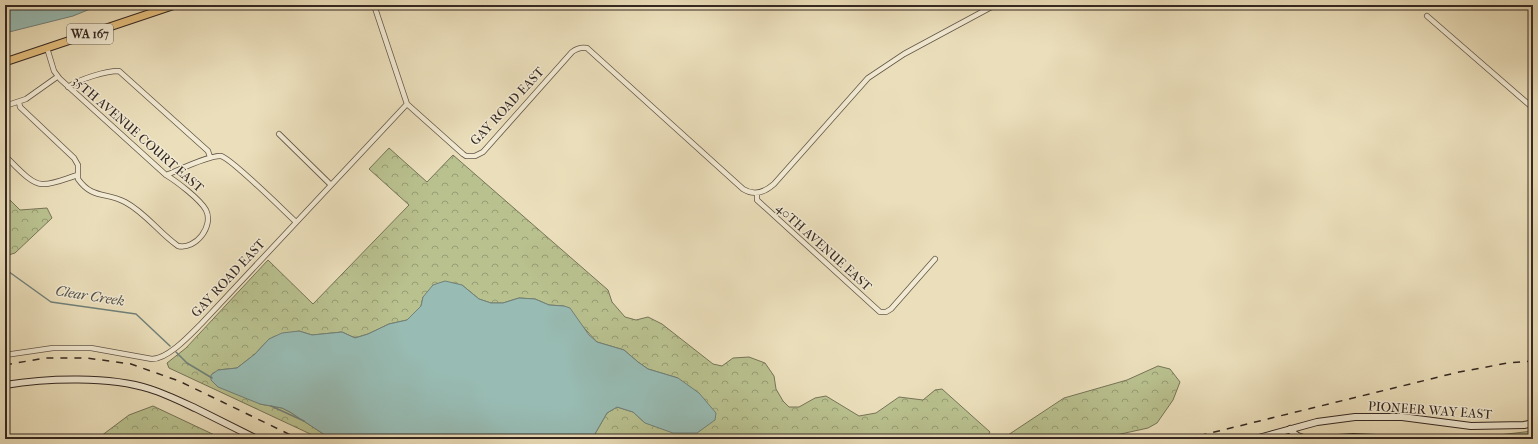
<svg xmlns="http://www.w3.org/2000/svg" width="1538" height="444" font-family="'IM FELL French Canon',serif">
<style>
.forest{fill:url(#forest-crowns);stroke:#767458}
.water{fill:#98bcb4;stroke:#70817a}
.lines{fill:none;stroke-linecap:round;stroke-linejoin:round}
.stream{stroke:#70817a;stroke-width:1.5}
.street-casing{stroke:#625648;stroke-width:6}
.secondary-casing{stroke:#342822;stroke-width:8}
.primary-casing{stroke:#342822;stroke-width:9}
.street{stroke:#f2ead3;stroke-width:4.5}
.secondary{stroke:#f2ead3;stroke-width:6}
.primary{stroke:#e6c07e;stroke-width:7}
.rail{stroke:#342822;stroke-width:1.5;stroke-dasharray:7 7;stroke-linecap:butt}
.labels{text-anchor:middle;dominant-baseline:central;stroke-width:3;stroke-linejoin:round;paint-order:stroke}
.shield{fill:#f2ead3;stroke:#6d6257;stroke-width:1}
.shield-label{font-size:12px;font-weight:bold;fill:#342822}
.street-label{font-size:13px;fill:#342822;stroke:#f2ead3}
.water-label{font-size:14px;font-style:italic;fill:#4d4d46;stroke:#f2ead3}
</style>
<defs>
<pattern id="forest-crowns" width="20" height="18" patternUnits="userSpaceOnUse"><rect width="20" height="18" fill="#b9c18f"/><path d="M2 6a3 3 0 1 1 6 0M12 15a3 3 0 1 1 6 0" fill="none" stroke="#979d74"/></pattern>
</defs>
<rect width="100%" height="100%" fill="#ebdfbb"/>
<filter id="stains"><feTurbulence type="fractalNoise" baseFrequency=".005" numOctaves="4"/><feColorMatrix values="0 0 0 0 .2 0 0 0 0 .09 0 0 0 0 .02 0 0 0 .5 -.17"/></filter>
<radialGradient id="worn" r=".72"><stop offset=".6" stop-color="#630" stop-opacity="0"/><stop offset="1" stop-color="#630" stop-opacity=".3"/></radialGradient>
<!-- forest -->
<path class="forest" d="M389,148L427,182L453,155L608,290L612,302L625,317L636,320L648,317L662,324L713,364L722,366L733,358L749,357L765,363L774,376L776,389L783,401L789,407H799L815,398L826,396L859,416L876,413L899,397L923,400L935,390L942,389L990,432L986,439H592L607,413L617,407L633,412L645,423L678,378L648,369L638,362L624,350L597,342L564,306L549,305L535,299L519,298L503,303H491L479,299L462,285L423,297L421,306L407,320L389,324L368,334L355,338L342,332L312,335L299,331L269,339L255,354L237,368L218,370L260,404L282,408L290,412L331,439H321L169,368L167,363L186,348L268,260L313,304L409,205L369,169Z
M5,195L20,210L47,208L52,218L15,253L5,256Z
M1158,366L1170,369L1180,382L1173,400L1157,423L1148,428L1098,439H1002L1064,398L1127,380Z
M153,406L223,439H97L129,415Z
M1533,431V439H1488L1490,436Z"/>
<!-- water -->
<path class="water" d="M5,5H100L73,16L5,33Z
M445,281L462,285L479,299L491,303H503L519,298L535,299L549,305L564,306L570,308L589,335L597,342L624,350L638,362L648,369L678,378L699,393L716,413L715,420L697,433H673L645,423L633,412L617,407L607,413L592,439H331L290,412L282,408L260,404L218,387L211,380V375L218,370L237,368L255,354L269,339L282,333L299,331L312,335L342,332L355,338L368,334L389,324L407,320L421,306L423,297L433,285Z"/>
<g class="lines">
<!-- stream -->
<path class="stream" d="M5,269L51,302L136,314L170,346
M176,352L187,363L212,378
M271,406L304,421"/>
<defs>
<path id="street" d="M374,5L407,104
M1427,16L1533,108
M68,87C80,79 105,71 119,71L208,151L210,157
M19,102L20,107L74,158L78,165V179C92,199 106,192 125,202C146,213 159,233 178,246C196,250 214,226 206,210C200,199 176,181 166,175L60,79L54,71L47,48
M5,106L26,99L57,77
M279,134L330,184
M5,156C14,164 30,184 42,184C53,185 67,178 78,175
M166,175C179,170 209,155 221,156C231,158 284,211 296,222
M757,193V200L880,312H886L891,309L935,259
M5,355L53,348H91L152,359C168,359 190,335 201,324L407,104L463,154L466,156H475L483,152L572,52C577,48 581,47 587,48L743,189C754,196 765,192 774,184L868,78L904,54L995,5"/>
<path id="secondary" d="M5,385C47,378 110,376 150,389C166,394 182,402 197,409C217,419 237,429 257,439
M1290,429C1296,438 1305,439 1315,439
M1255,439L1317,422L1355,417H1402L1471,426L1524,425L1533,423
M1323,439L1353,437L1400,439"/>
<path id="primary" d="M5,62L175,5"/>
</defs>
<!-- street casing -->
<use href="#street" class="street-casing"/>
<!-- secondary casing -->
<use href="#secondary" class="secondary-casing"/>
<!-- primary casing -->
<use href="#primary" class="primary-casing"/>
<!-- street -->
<use href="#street" class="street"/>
<!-- secondary -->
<use href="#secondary" class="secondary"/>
<!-- primary -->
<use href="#primary" class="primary"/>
<!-- rail -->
<path class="rail" d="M5,365L45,358H87L131,364L179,381L299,439
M1186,439L1459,372L1508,363L1533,361"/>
</g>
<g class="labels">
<!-- shield labels -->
<rect class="shield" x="67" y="24" width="46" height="20" rx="3"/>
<g class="shield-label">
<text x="90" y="34">WA 167</text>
</g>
<!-- street labels -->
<g class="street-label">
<text transform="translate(507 106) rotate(-47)">GAY ROAD EAST</text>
<text transform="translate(138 134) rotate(41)">35TH AVENUE COURT EAST</text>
<text transform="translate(824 247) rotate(42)">40TH AVENUE EAST</text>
<text transform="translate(228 278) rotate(-47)">GAY ROAD EAST</text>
<text transform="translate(1430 410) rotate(4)">PIONEER WAY EAST</text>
</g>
<!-- water labels -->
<g class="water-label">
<text transform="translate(90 296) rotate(9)">Clear Creek</text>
</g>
</g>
<!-- margin -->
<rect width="1538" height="444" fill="none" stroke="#ebdfbb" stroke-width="20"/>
<rect x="6" y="6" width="1526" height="432" fill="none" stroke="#342822" stroke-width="2"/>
<rect x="10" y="10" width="1518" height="424" fill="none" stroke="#342822"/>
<rect width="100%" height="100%" filter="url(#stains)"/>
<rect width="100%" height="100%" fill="url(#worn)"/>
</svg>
